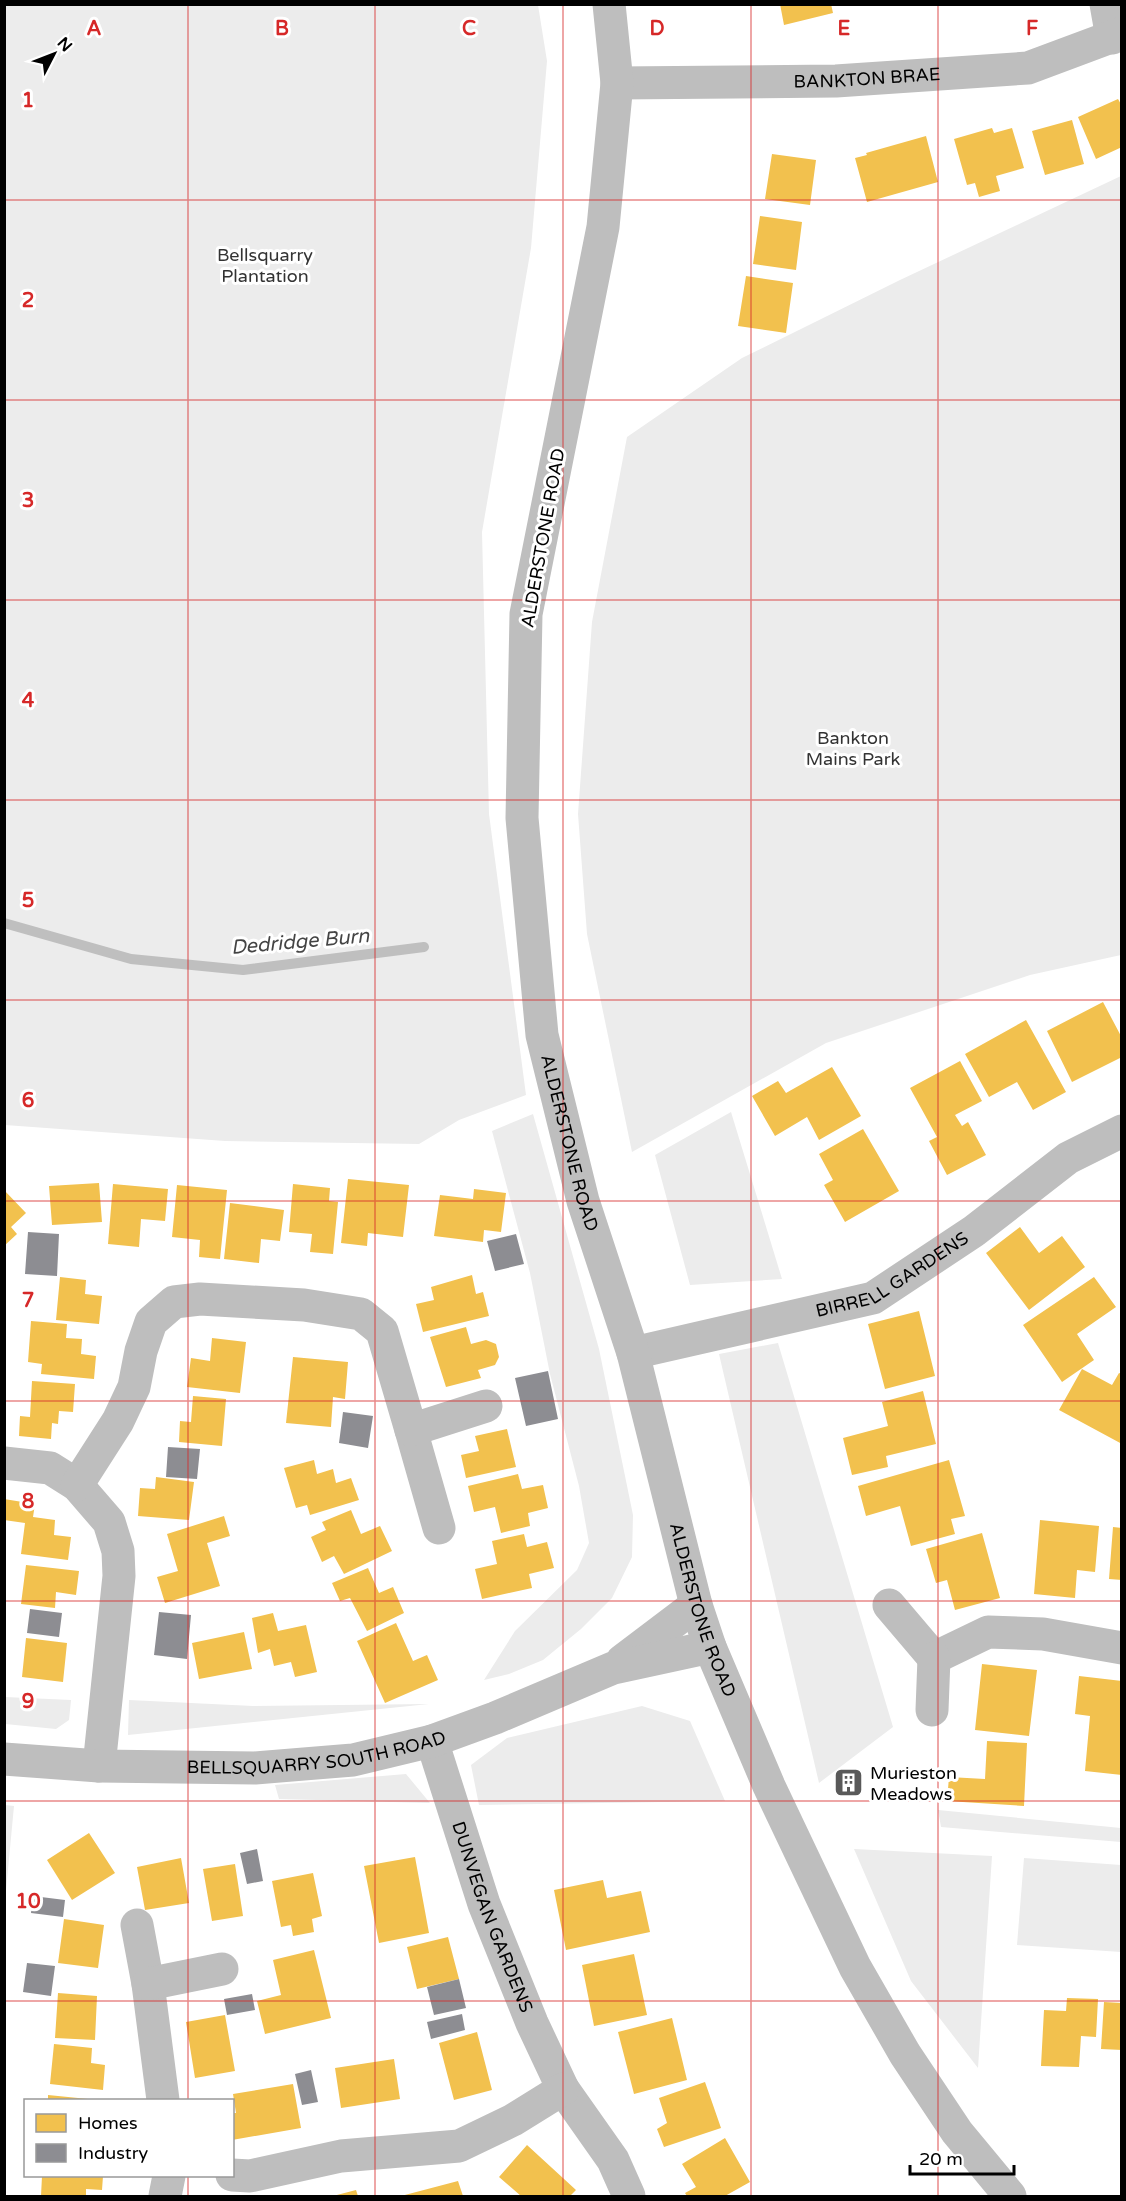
<svg xmlns="http://www.w3.org/2000/svg" width="1126" height="2201" font-family="'Varela Round',sans-serif">
<style>
.green{fill:#ececec}
.homes{fill:#f2c14e}
.industry{fill:#8d8d92}
.lines{fill:none;stroke-linecap:round;stroke-linejoin:round}
.stream{stroke:#bfbfbf;stroke-width:10}
.minor{stroke:#bebebe;stroke-width:33}
.tertiary{stroke:#bebebe;stroke-width:33}
.grid{fill:none;stroke:#d62828;stroke-width:1.5;stroke-opacity:0.55}
.labels{text-anchor:middle;dominant-baseline:central;stroke-width:6;stroke-linejoin:round;paint-order:stroke}
.street-label{font-size:18px;fill:#000;stroke:#fff}
.park-label{font-size:18px;fill:#333;stroke:#fff}
.poi-label{font-size:18px;fill:#000;stroke:#fff;text-anchor:start}
.water-label{font-size:20px;font-style:italic;fill:#444;stroke:#fff}
.grid-label{font-size:20px;text-anchor:middle;font-weight:bold;fill:#d62828;stroke:#fff;stroke-width:6;stroke-linejoin:round;paint-order:stroke}
</style>
<rect width="100%" height="100%" fill="#fff"/>
<!-- green -->
<path class="green" d="M4,5H538L547,61L531,248L482,532L489,814L526,1095L459,1120L419,1144L225,1141L5,1125Z
M1121,176V955L1030,975L826,1043L632,1152L587,934L578,814L592,622L627,437L742,358L900,280Z
M731,1112L782,1279L690,1285L655,1155Z
M533,1114L599,1349L633,1515L632,1557L612,1598L581,1629L543,1660L509,1674L484,1680L515,1631L577,1570L589,1543L579,1486L550,1374L530,1273L492,1131Z
M778,1343L893,1727L819,1783L719,1354Z
M5,1697L71,1700L69,1720L56,1729L5,1724Z
M129,1700L253,1706L429,1704L128,1735Z
M642,1706L690,1721L725,1801L479,1805L471,1765L507,1738Z
M406,1774L430,1803L279,1799L275,1785Z
M5,1805L14,1806L5,1901L4,1805Z
M938,1810L1121,1828V1842L941,1827Z
M854,1849L992,1856L978,2068L911,1981Z
M1024,1858L1121,1865V1952L1017,1945Z"/>
<!-- homes -->
<path class="homes" d="M780,4H831L833,13L784,25Z
M1118,99L1122,106V147L1096,159L1078,117Z
M1072,120L1084,164L1045,175L1032,131Z
M992,128L994,133L1012,128L1024,168L996,176L1000,191L979,197L975,183L967,185L954,139Z
M926,136L938,182L867,202L855,158L867,155L866,153Z
M772,154L816,160L810,205L765,199Z
M760,216L802,222L796,270L753,264Z
M746,276L793,283L786,333L738,326Z
M1103,1002L1122,1038V1057L1072,1082L1047,1031Z
M1026,1020L1066,1092L1033,1110L1017,1082L989,1097L965,1054Z
M960,1061L982,1101L955,1115L962,1126L968,1122L986,1155L947,1175L929,1141L937,1137L910,1088Z
M832,1067L861,1116L819,1140L807,1117L775,1136L752,1096L778,1081L786,1093Z
M863,1129L899,1191L845,1222L824,1185L833,1180L819,1154Z
M348,1179L409,1185L403,1237L368,1233L367,1246L341,1243Z
M99,1183L102,1222L52,1225L49,1186Z
M113,1184L168,1189L165,1221L141,1219L139,1247L108,1244Z
M293,1184L330,1188L329,1201L338,1202L333,1254L310,1252L312,1234L289,1232Z
M177,1185L227,1190L220,1259L199,1257L200,1240L172,1237Z
M474,1189L506,1193L501,1232L484,1230L483,1242L434,1236L440,1195L473,1199Z
M4,1190L26,1213L11,1227L17,1234L4,1246Z
M230,1203L284,1210L280,1241L261,1239L259,1263L224,1259Z
M1020,1227L1039,1253L1062,1236L1085,1267L1029,1310L986,1253Z
M472,1275L476,1294L483,1292L489,1316L423,1332L416,1304L434,1300L431,1287Z
M60,1277L86,1280L85,1294L102,1296L99,1324L56,1320Z
M1094,1277L1116,1307L1077,1334L1094,1360L1062,1382L1023,1325Z
M919,1311L935,1376L885,1389L868,1324Z
M31,1321L67,1324L66,1338L82,1339L81,1354L96,1356L94,1379L41,1374L42,1364L28,1362Z
M466,1327L471,1344L486,1340L496,1344L499,1357L495,1365L478,1370L481,1378L446,1387L430,1337Z
M212,1338L246,1342L240,1393L187,1387L191,1358L210,1361Z
M293,1357L348,1362L345,1399L333,1397L331,1427L286,1423Z
M1082,1369L1112,1385L1119,1373L1122,1374V1444L1059,1410Z
M32,1381L75,1384L73,1412L59,1411L58,1424L52,1423L51,1439L19,1436L20,1416L30,1417Z
M923,1391L936,1444L886,1456L888,1467L852,1475L843,1438L888,1426L882,1402Z
M193,1396L226,1399L222,1446L179,1442L180,1421L191,1422Z
M507,1429L516,1467L466,1478L461,1455L479,1451L475,1436Z
M314,1460L317,1474L333,1469L336,1483L351,1478L359,1500L310,1515L307,1505L296,1508L284,1468Z
M949,1460L965,1516L951,1519L955,1534L911,1546L900,1506L866,1516L858,1486Z
M518,1474L522,1489L543,1485L548,1508L528,1513L530,1526L501,1533L495,1507L474,1512L468,1486Z
M156,1477L194,1482L189,1520L138,1516L140,1488L155,1489Z
M4,1499L35,1504L33,1517L55,1520L54,1535L71,1537L68,1560L21,1554L25,1523L4,1520Z
M351,1510L361,1534L380,1526L392,1551L344,1574L334,1556L322,1562L311,1537L326,1530L322,1522Z
M224,1516L230,1536L207,1543L220,1586L165,1603L157,1577L178,1571L167,1534Z
M1040,1520L1099,1526L1095,1572L1077,1570L1075,1598L1034,1594Z
M1113,1527L1122,1528V1580L1109,1579Z
M982,1533L1000,1598L955,1610L947,1580L936,1583L926,1549Z
M524,1534L527,1547L547,1542L554,1568L529,1574L532,1588L482,1599L475,1569L497,1564L492,1541Z
M26,1565L79,1571L76,1595L56,1592L55,1608L21,1604Z
M368,1568L379,1593L393,1587L404,1613L367,1631L350,1598L340,1601L332,1583Z
M273,1613L278,1631L306,1625L317,1672L295,1677L291,1662L274,1666L270,1649L258,1653L252,1618Z
M396,1623L413,1661L427,1655L438,1680L385,1703L357,1641Z
M244,1632L252,1669L199,1679L192,1643Z
M26,1638L67,1643L63,1682L22,1677Z
M982,1664L1037,1670L1029,1736L975,1730Z
M1079,1676L1122,1681V1775L1085,1771L1090,1716L1075,1714Z
M987,1741L1027,1743L1024,1806L947,1801L949,1777L985,1779Z
M853,1773L858,1789L844,1794L839,1777Z
M89,1833L115,1873L72,1900L47,1860Z
M415,1857L429,1933L379,1943L364,1866Z
M181,1858L189,1903L145,1910L137,1867Z
M235,1864L243,1916L212,1921L203,1869Z
M313,1873L322,1916L312,1919L314,1932L293,1936L291,1925L281,1927L272,1881Z
M603,1880L607,1898L641,1891L650,1932L566,1950L554,1890Z
M64,1919L104,1925L98,1968L58,1963Z
M448,1937L459,1979L417,1989L407,1947Z
M314,1950L331,2018L265,2034L257,2001L281,1995L273,1960Z
M634,1954L647,2015L594,2026L582,1965Z
M58,1993L97,1996L95,2040L55,2038Z
M1067,1998L1098,1999L1096,2037L1081,2036L1079,2067L1041,2066L1044,2010L1066,2011Z
M1104,2002L1122,2003V2050L1101,2049Z
M225,2015L235,2071L195,2078L186,2022Z
M672,2018L687,2080L634,2094L618,2032Z
M477,2032L492,2090L454,2100L439,2043Z
M54,2044L92,2048L91,2063L105,2065L103,2090L50,2084Z
M394,2059L400,2099L341,2108L335,2068Z
M705,2082L721,2128L664,2147L657,2129L667,2123L659,2098Z
M293,2084L301,2128L232,2140V2113H236L233,2094Z
M48,2095L88,2099V2100H48Z
M725,2138L750,2182L725,2196H687L685,2193L696,2187L682,2164Z
M527,2145L576,2190L570,2196H521L499,2177Z
M42,2176H103L102,2190L86,2189V2196H41Z
M458,2181L463,2196H401Z
M356,2190L358,2196H333Z"/>
<!-- industry -->
<path class="industry" d="M28,1232L59,1234L57,1276L25,1274Z
M516,1234L524,1264L495,1271L487,1241Z
M548,1371L558,1419L526,1426L515,1378Z
M343,1412L373,1416L368,1448L339,1443Z
M168,1447L200,1449L197,1479L166,1477Z
M30,1609L62,1613L59,1637L27,1633Z
M159,1612L191,1615L187,1659L154,1655Z
M257,1849L263,1881L247,1884L240,1853Z
M33,1896L65,1900L63,1917L31,1913Z
M27,1963L55,1966L51,1996L23,1992Z
M459,1979L466,2008L434,2015L427,1987Z
M252,1994L255,2010L227,2015L224,1999Z
M462,2014L465,2030L431,2039L427,2022Z
M311,2070L318,2102L302,2105L295,2074Z"/>
<g class="lines">
<!-- stream -->
<path class="stream" d="M4,923L131,959L243,970L424,947"/>
<!-- minor -->
<g class="minor">
<path d="M1106,4L1112,38"/>
<path id="s1" d="M617,83L836,81L1028,68L1122,33"/>
<path id="s2" d="M633,1353L873,1298L974,1231L1068,1158L1122,1131"/>
<path d="M411,1430L439,1528"/>
<path d="M4,1463L50,1468L77,1485L109,1522L118,1551L119,1576L99,1766"/>
<path d="M77,1485L118,1421L134,1387L141,1351L151,1322L174,1302L200,1299L304,1305L361,1314L382,1331L411,1430L486,1406"/>
<path d="M889,1605L934,1658L988,1632L1043,1634L1122,1648"/>
<path d="M932,1710L934,1658"/>
<path id="s3" d="M432,1741L484,1904L532,2023L563,2089L613,2160L629,2196"/>
<path d="M137,1925L148,1984L163,2100"/>
<path d="M148,1984L222,1969"/>
<path d="M232,2175L250,2176L341,2156L459,2146L513,2120L563,2089"/>
<path d="M165,2196L169,2176"/>
</g>
<!-- tertiary -->
<g class="tertiary">
<path id="s4" d="M609,4L617,83L603,227L526,614L522,818L542,1035L583,1201L633,1353L696,1605L710,1647L769,1786L855,1967L905,2054L957,2132L1010,2196"/>
<path d="M622,1661L696,1605"/>
<path id="s5" d="M4,1759L99,1766L255,1768L353,1760L432,1741L495,1718L613,1668L710,1647"/>
</g>
</g>
<!-- grid -->
<path class="grid" d="M188,4V2100M375,4V2196M563,4V2196M751,4V2196M938,4V2196M4,200H1122M4,400H1122M4,600H1122M4,800H1122M4,1000H1122M4,1201H1122M4,1401H1122M4,1601H1122M4,1801H1122M4,2001H1122M188,2176V2196"/>
<!-- icons -->
<defs>
<symbol id="building-square" viewBox="-11 -11 22 22"><rect x="-9" y="-9" width="18" height="18" rx="4" fill="#595959" stroke="#fff"/><path d="M-4-6H4V6H1V3H-1V6H-4ZM-2.5-4.3h1.7v1.8h-1.7ZM.8-4.3h1.7v1.8H.8ZM-2.5-1h1.7V.8h-1.7ZM.8-1h1.7V.8H.8Z" fill="#fff"/></symbol>
</defs>
<g fill-rule="evenodd">
<use href="#building-square" x="832" y="1766" width="33" height="33"/>
</g>
<g class="labels">
<!-- street labels -->
<g class="street-label">
<text stroke="none"><textPath href="#s1" startOffset="250">BANKTON BRAE</textPath></text>
<text transform="translate(543 538) rotate(-80)">ALDERSTONE ROAD</text>
<text stroke="none"><textPath href="#s4" startOffset="1152">ALDERSTONE ROAD</textPath></text>
<text stroke="none"><textPath href="#s2" startOffset="273">BIRRELL GARDENS</textPath></text>
<text stroke="none"><textPath href="#s4" startOffset="1638">ALDERSTONE ROAD</textPath></text>
<text stroke="none"><textPath href="#s5" startOffset="314">BELLSQUARRY SOUTH ROAD</textPath></text>
<text stroke="none"><textPath href="#s3" startOffset="186">DUNVEGAN GARDENS</textPath></text>
</g>
<!-- park labels -->
<g class="park-label">
<text x="265" y="255">Bellsquarry<tspan x="265" dy="21">Plantation</tspan></text>
<text x="853" y="738">Bankton<tspan x="853" dy="21">Mains Park</tspan></text>
</g>
<!-- poi labels -->
<g class="poi-label">
<text x="870" y="1773">Murieston<tspan x="870" dy="21">Meadows</tspan></text>
</g>
<!-- water labels -->
<g class="water-label">
<text transform="translate(300 942) rotate(-5)">Dedridge Burn</text>
</g>
</g>
<g class="grid-label">
<text x="94" y="35">A</text>
<text x="282" y="35">B</text>
<text x="469" y="35">C</text>
<text x="657" y="35">D</text>
<text x="844" y="35">E</text>
<text x="1032" y="35">F</text>
<text x="28" y="107">1</text>
<text x="28" y="307">2</text>
<text x="28" y="507">3</text>
<text x="28" y="707">4</text>
<text x="28" y="907">5</text>
<text x="28" y="1107">6</text>
<text x="28" y="1307">7</text>
<text x="28" y="1508">8</text>
<text x="28" y="1708">9</text>
<text x="28" y="1908">10</text>
</g>
<!-- border -->
<rect width="1126" height="2201" fill="none" stroke="#000000" stroke-width="12"/>
<!-- legend -->
<rect x="24" y="2099" width="210" height="78" fill="#ffffff" stroke="#999999" stroke-width="1.5"/>
<rect x="36" y="2114" width="30" height="18" fill="#f2c14e" stroke="#999999" stroke-width="1.5"/>
<text x="78" y="2129" font-size="18" fill="#000000">Homes</text>
<rect x="36" y="2144" width="30" height="18" fill="#8d8d92" stroke="#999999" stroke-width="1.5"/>
<text x="78" y="2159" font-size="18" fill="#000000">Industry</text>
<!-- north arrow -->
<g transform="translate(54 54) rotate(48)" stroke="#ffffff" stroke-width="4.5" paint-order="stroke">
<path d="M0-4.5L10 22L0 15L-10 22Z" fill="#000000"/>
<text y="-9" font-size="16" font-weight="bold" text-anchor="middle" fill="#000000">N</text>
</g>
<!-- scale -->
<path d="M910 2165v9h104v-9" fill="none" stroke="#000000" stroke-width="3"/>
<text x="919" y="2165" font-size="18" fill="#000000" stroke="#ffffff" stroke-width="4.5" paint-order="stroke">20 m</text>
</svg>
